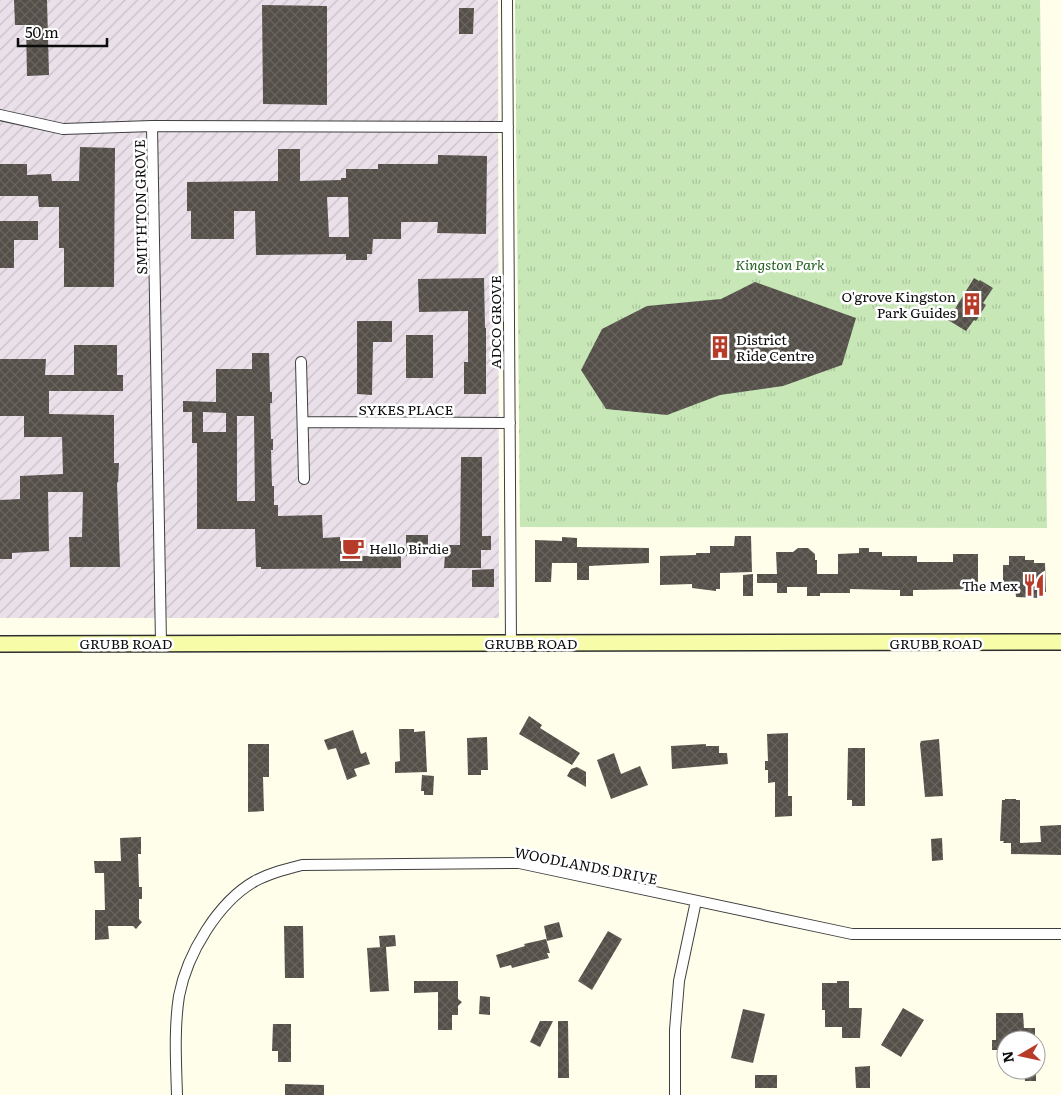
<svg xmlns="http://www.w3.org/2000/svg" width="1061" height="1095" font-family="Literata,serif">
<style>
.industrial{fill:url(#industrial-furrows)}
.park{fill:url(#park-tufts)}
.building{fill:url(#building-cross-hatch);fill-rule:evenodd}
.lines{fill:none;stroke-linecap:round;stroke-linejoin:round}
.minor-casing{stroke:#3f3f3f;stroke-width:12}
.secondary-casing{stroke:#2e2e2e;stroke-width:18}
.minor{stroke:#fff;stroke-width:10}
.secondary{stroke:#f6fca8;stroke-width:15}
.labels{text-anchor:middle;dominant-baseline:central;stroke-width:5;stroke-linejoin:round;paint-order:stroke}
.street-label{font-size:14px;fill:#0c0c0c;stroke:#fff}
.park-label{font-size:14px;font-style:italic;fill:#21601f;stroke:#fff}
.poi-label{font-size:14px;fill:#0c0c0c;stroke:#fff;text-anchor:end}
</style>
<defs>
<pattern id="industrial-furrows" width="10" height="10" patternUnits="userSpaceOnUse" patternTransform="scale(1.25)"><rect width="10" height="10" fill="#eae0ea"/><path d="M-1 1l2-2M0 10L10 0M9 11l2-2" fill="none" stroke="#c8bfc8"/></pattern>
<pattern id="park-tufts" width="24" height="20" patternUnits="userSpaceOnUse" patternTransform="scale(1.25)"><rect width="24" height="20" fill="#c7e7b7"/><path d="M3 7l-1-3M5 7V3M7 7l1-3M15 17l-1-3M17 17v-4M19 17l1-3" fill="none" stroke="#aac59c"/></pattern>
<pattern id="building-cross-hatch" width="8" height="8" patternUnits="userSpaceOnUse" patternTransform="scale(1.25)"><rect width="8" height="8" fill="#544f48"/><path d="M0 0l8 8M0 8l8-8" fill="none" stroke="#68645e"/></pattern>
</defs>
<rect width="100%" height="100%" fill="#fefeeb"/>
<!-- industrial -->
<path class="industrial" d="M0,0H498L499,618H0Z"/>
<!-- park -->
<path class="park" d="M515,0H1040L1047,528L520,527Z"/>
<!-- building -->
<path class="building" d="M14,0H47L49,75L27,76L26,25H15Z
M262,5L327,6V105L263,104Z
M459,8H474L473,34H459Z
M80,147L115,148L114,287H64V248H59V207H39L38,196H0V164H27V175L51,174L52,181H79Z
M278,149H300V181L341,180V178H346V169H378V164H438V155L487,156L486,234L437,233L438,222H401V239H373L372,254H367V260H346V254L256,255L255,211H234V239H191V211H187V182L278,181ZM327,197H348L349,237H329Z
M0,221H38V240H14V268H0Z
M484,278L485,328H486V394H464V362H468V311L419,312L418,279Z
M974,278L979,281L980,280L993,288L983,303L986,305L976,321L974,320L966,331L948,320Z
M755,282L856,318L842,365L783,386L720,395L667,415L606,409L581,370L602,329L647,306L721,299Z
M357,321H392V342H373L372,395L357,394Z
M406,335H433V378H406Z
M74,345H117V375H123V391H49V414L114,415V463H119L118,482H117L120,567H70L69,537H82L83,492H48L49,551L12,553V559H0V500L20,499V476L63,474L62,437H24V416H0V359H46L45,375H74Z
M252,353H269L270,392H272V403H270L271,439H273V450H271L272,486H274V505H278V516L322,515L323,538L340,537V541H359V556H377V551H401V568L261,569V567H256L255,529H197V443H192V412H183V401L216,402V369H252ZM203,412L226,413V432H203ZM237,416H254L255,501H237Z
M461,457H482V536H491V550H481V568H444L445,555L406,556V535H428V545H460Z
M735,536H751L752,572L720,573V589H716V591L692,588V584L660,585V556L696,555V553H710V546H734Z
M562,537L577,538V547L649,548V563L589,566V580H577V563H552L551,582H535V540L562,541Z
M798,548H808L815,554V560H817V574H838V554L859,553V548H869V552H882V556H917V562H953V554H978V589L913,590V596H900V590H893L850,589V593H820V596H807V587H787V593H777V583H757V574H777L776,552H793Z
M1009,556H1025V560H1034V563H1045L1046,592H1041L1040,598L1016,597L1015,587H1003V565H1009Z
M494,569V587H472V570Z
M753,574V596H743V575Z
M529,716L542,725L540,728L580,753L572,765L519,734Z
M399,729H414V732L425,731L427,772L395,773V762L400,761Z
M353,730L361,754L366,752L370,764L354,769L357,776L347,780L336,748L328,750L324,740Z
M788,733V796H792V816L775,817V782L768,783V770H765V761H768L767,734Z
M487,737L488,770H481V775H468L467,738Z
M939,739L943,796L925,797L920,744L921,741Z
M248,744H269V777H263L264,811L248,812Z
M706,744V746H719V753H727L728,764L672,769L671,746Z
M848,748H865V806H852V800H847Z
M614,753L621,774L640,766L648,785L611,799L597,760Z
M577,767L586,772V787L567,776L571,769Z
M422,775L434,776L433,795H424V791H421Z
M1005,799H1016V800H1020V843L1041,842L1040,826L1061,825V855L1011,854V843H1003L1004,841H1000L1002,800H1005Z
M141,837V854H138L139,887H142V899H139V919L142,922L136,929L133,926H108L109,939L95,940V910H105L104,873H95L94,861H121L120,838Z
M942,838L943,860L932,861L931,839Z
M559,922L563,937L547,941L544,926Z
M284,926H303L304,978H285Z
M608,931L622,939L592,990L578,981Z
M395,935L396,946L386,947L389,991L370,992L367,948L383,947H380L379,936Z
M546,939L550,953H547L549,958L512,968L511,965L500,968L496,955L525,946L524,944Z
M414,981H458V999L462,1002L458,1006V1015H452V1030H438V992L414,993Z
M837,981H849V1008H862L860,1038H842V1027H825V1010H822V983H837Z
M480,996L490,997V1015L479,1014Z
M903,1008L924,1020L901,1057L881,1045Z
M743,1009L765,1014L753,1063L731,1058Z
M996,1013H1023L1024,1028H1035V1040H1006V1050H992V1040H996Z
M540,1021H553L540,1047L530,1042Z
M558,1021H568L569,1078H558Z
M273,1024H291V1062H278V1051H272Z
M870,1066V1088H856L855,1067Z
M1024,1070H1036V1081H1025Z
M755,1075H777V1088H755Z
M285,1084L324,1085V1095H285Z"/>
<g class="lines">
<defs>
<path id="minor" d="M507,0L511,643
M0,115L63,129L152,126L508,127
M152,126L161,643
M301,362L304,479
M303,422L510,423
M177,1095C176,1062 174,1028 179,996C187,954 218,902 255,881C270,873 286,869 302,865L519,863L852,934H1061
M675,1095V1030L679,981L696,901"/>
<path id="secondary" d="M0,644L1061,642"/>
</defs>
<!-- minor casing -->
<use href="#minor" class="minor-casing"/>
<!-- secondary casing -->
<use href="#secondary" class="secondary-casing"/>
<!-- minor -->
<use href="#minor" class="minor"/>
<!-- secondary -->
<use href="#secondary" class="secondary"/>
</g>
<!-- icons -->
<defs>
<symbol id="building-bare" viewBox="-9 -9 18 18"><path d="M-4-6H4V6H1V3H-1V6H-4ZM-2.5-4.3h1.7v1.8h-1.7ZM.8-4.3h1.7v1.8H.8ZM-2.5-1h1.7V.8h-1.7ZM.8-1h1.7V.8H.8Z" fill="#b63c29" stroke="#fff" stroke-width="2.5" paint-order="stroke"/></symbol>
<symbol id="cafe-bare" viewBox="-9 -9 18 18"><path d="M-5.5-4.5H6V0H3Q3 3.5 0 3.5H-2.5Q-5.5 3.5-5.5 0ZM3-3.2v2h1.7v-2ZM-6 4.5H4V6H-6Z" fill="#b63c29" stroke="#fff" stroke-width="2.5" paint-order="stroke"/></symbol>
<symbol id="restaurant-bare" viewBox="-9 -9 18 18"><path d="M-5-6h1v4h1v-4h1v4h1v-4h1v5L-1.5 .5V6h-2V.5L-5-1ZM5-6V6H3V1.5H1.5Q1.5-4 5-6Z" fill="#b63c29" stroke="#fff" stroke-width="2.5" paint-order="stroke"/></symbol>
</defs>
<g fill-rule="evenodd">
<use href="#building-bare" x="956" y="288" width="32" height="32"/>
<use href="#building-bare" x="704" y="331" width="32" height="32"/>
<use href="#cafe-bare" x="337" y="532" width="32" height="32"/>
<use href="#restaurant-bare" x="1018" y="569" width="32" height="32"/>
</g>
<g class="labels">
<!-- street labels -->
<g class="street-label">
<text transform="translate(140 207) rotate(-91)">SMITHTON GROVE</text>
<text transform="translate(495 322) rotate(-90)">ADCO GROVE</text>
<text x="406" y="409">SYKES PLACE</text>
<text x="126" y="643">GRUBB ROAD</text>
<text x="531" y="643">GRUBB ROAD</text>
<text x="936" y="643">GRUBB ROAD</text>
<text transform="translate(586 865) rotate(11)">WOODLANDS DRIVE</text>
</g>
<!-- park labels -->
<g class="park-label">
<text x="780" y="264">Kingston Park</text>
</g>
<!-- poi labels -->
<g class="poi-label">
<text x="956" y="296">O'grove Kingston<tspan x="956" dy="16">Park Guides</tspan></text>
<text x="736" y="339" text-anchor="start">District<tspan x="736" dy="16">Ride Centre</tspan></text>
<text x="369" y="548" text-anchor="start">Hello Birdie</text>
<text x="1018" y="585">The Mex</text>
</g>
</g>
<!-- north arrow -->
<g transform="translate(1021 1055) rotate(261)"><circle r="24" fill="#ffffff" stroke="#9e9e9e"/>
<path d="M0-4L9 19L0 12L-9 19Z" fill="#b63c29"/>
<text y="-8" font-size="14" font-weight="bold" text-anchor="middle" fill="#0c0c0c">N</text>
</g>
<!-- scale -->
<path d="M18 38v8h89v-8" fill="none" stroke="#0c0c0c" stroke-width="2.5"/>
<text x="25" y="38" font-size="15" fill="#0c0c0c" stroke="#ffffff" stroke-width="4" paint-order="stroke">50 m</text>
</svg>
